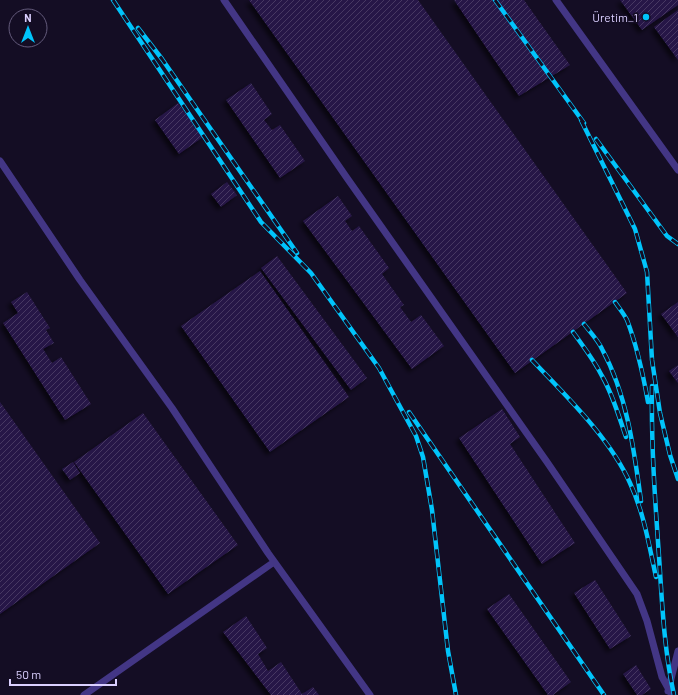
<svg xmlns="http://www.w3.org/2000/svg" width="678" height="695" font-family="Barlow,sans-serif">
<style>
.building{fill:url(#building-hatch);filter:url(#shadow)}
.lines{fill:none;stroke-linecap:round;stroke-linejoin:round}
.service{stroke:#433685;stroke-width:7}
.rail-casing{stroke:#00c4fb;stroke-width:4.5}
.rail{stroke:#140d24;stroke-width:3;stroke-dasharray:9;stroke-linecap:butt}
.poi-dot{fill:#00c4fb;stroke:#140d24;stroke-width:1.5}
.labels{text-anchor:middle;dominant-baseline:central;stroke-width:3.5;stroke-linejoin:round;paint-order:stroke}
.poi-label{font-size:12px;fill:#dbd0ff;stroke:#140d24;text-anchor:end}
</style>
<defs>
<pattern id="building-hatch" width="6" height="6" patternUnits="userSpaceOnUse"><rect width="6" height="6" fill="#271846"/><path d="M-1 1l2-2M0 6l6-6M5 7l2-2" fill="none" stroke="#463962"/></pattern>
<filter id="shadow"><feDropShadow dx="-3.5" dy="3.5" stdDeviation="2" flood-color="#0009"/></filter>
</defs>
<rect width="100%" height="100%" fill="#140d24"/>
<!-- building -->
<path class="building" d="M249,0H418L627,293L515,373Z
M454,0H524L570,65L519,96Z
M620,0H678V5L642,30Z
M678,10V60L654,27Z
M251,83L272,114L264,120L272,130L280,125L305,161L280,178L226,100Z
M178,103L203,137L179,154L155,120Z
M227,182L237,195L221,207L211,194Z
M338,196L352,216L345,221L352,231L359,226L389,268L382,274L404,305L400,307L411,322L421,315L444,346L412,369L303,221Z
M277,256L367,378L351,390L261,268Z
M260,271L349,397L270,452L181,326Z
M27,292L50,328L46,330L54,343L43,349L52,363L61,357L91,404L65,420L3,323L18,313L11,302Z
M678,302V337L661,314Z
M678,365V383L669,371Z
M0,402L100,543L0,614Z
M502,409L520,437L510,444L575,543L542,564L459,438Z
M143,413L238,545L168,594L74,462Z
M73,462L80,473L70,480L62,469Z
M595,580L631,636L610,649L574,593Z
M509,594L571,682L553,695H548L487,609Z
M246,616L267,648L258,654L268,671L281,662L302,694L313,687L319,695H271L223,632Z
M636,665L651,689L642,695H637L623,674Z"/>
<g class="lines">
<!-- service -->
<path class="service" d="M224,0L347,178L547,462L637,594L647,621L662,677L672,695
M556,0L678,170
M0,161L80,280L172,408L268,553L370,695
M668,691L678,651
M84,695L274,562"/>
<defs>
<path id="rail" d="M113,0L261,222L311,273L379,368L416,436L423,457L432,510L448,651L456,695
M495,0L584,123
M138,28L162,59L297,253
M581,120L635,229L647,272L652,360L660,413L670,455L678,479
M596,139L667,236L678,244
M615,302C619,308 624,314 627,320C637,346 643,374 648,402
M584,324C590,332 598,340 602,349C627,395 634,449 641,501
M573,332C583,346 594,360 602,376C613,395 619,417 626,437
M532,360C566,396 610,438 630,483C644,513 649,545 656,577
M652,386C651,443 655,500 659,556C662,602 664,650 674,695
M409,412L604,695"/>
</defs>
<!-- rail casing -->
<use href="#rail" class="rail-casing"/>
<!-- rail -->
<use href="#rail" class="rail"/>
</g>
<!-- markers -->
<circle class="poi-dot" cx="646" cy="17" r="4"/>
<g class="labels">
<!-- poi labels -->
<g class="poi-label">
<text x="638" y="17">Üretim_1</text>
</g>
</g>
<!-- north arrow -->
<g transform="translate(28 28)"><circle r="19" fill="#140d24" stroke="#645b7c"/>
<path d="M0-3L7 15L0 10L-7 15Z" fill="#00c4fb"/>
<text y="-6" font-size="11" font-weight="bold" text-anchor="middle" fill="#dbd0ff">N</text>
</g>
<!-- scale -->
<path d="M10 679v6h106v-6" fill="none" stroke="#dbd0ff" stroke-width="2"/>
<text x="16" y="679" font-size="12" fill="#dbd0ff" stroke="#140d24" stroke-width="3" paint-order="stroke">50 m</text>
</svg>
